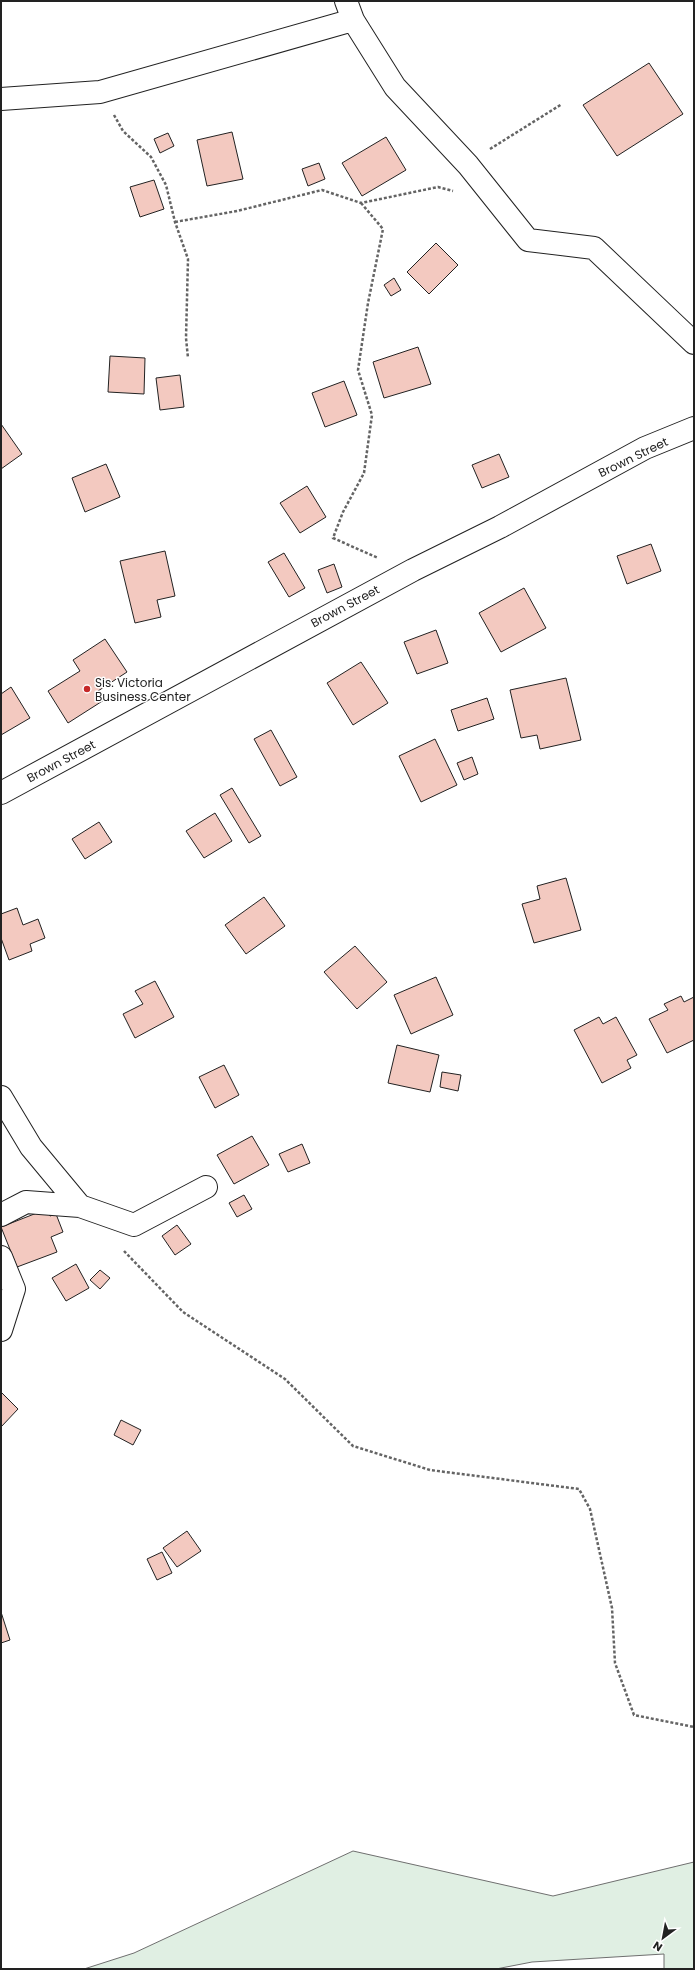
<svg xmlns="http://www.w3.org/2000/svg" width="695" height="1970" font-family="Poppins,sans-serif">
<style>
.green{fill:#e0efe3;stroke:#6f6f6f}
.building{fill:#f3c9c0;stroke:#222}
.lines{fill:none;stroke-linecap:round;stroke-linejoin:round}
.street-casing{stroke:#222;stroke-width:24}
.secondary-casing{stroke:#222;stroke-width:24}
.path{stroke:#646464;stroke-width:2.5;stroke-dasharray:3 2;stroke-linecap:butt}
.street{stroke:#fff;stroke-width:22}
.secondary{stroke:#fff;stroke-width:22}
.poi-dot{fill:#c62828;stroke:#fff;stroke-width:1.5}
.labels{text-anchor:middle;dominant-baseline:central;stroke-width:3;stroke-linejoin:round;paint-order:stroke}
.street-label{font-size:12px;fill:#222;stroke:#fff}
.poi-label{font-size:12px;fill:#222;stroke:#fff;text-anchor:start}
</style>
<rect width="100%" height="100%" fill="#fff"/>
<!-- green -->
<path class="green" d="M353,1851L553,1896L694,1862V1969H664V1954L532,1962L496,1969H84L134,1953Z"/>
<!-- building -->
<path class="building" d="M649,63L683,114L617,156L583,105Z
M232,132L243,179L207,186L197,140Z
M168,133L174,146L160,153L154,139Z
M386,137L406,170L362,196L342,163Z
M319,163L325,179L308,186L302,169Z
M154,180L164,209L140,217L130,187Z
M436,243L458,265L429,294L407,272Z
M394,278L401,290L391,296L384,285Z
M418,347L431,384L384,398L373,362Z
M110,356L145,358L144,394L108,392Z
M180,375L184,407L160,410L156,378Z
M344,381L357,415L325,427L312,393Z
M1,424L22,454L1,469Z
M499,454L509,477L482,488L472,465Z
M106,464L120,497L85,512L72,478Z
M307,486L326,517L300,533L280,503Z
M651,544L661,571L627,584L617,556Z
M165,551L175,596L157,600L161,617L135,623L120,561Z
M284,553L305,588L289,597L268,562Z
M334,564L342,587L327,593L318,570Z
M524,588L546,628L501,652L479,613Z
M436,630L448,663L417,674L404,642Z
M105,639L127,672L98,691L104,700L68,723L48,691L80,671L73,660Z
M361,662L388,703L353,725L327,683Z
M566,678L581,740L540,749L537,735L521,738L510,690Z
M11,687L30,718L1,735V694Z
M487,698L494,719L458,731L451,710Z
M271,730L297,777L280,786L254,739Z
M435,739L457,785L421,802L399,756Z
M472,757L478,774L464,780L457,763Z
M232,788L261,836L249,843L220,795Z
M215,813L232,841L204,858L186,831Z
M99,822L112,842L85,859L72,839Z
M566,878L581,930L534,943L522,904L540,899L537,886Z
M264,897L285,926L246,954L225,925Z
M17,908L23,925L38,919L45,938L30,944L32,951L9,960L1,938V914Z
M355,946L387,982L357,1009L324,972Z
M436,977L453,1015L411,1034L394,995Z
M155,981L174,1017L135,1038L123,1014L143,1004L135,991Z
M681,996L684,1002L694,997V1040L667,1053L649,1019L668,1010L664,1004Z
M599,1017L603,1024L616,1017L637,1055L627,1060L631,1068L602,1083L574,1030Z
M397,1045L439,1055L430,1092L388,1083Z
M224,1065L239,1095L215,1108L199,1077Z
M442,1072L461,1075L458,1091L440,1087Z
M252,1136L269,1165L234,1184L217,1155Z
M302,1144L310,1163L288,1172L279,1154Z
M244,1195L252,1209L237,1217L229,1203Z
M47,1209L50,1216L56,1214L63,1232L51,1237L57,1252L17,1267L1,1227Z
M177,1225L191,1244L175,1255L162,1236Z
M76,1264L89,1288L66,1301L52,1278Z
M100,1270L110,1278L100,1289L90,1280Z
M1,1392L18,1409L1,1427Z
M121,1420L141,1430L133,1445L114,1435Z
M187,1531L201,1551L177,1567L163,1548Z
M162,1552L172,1573L157,1580L147,1559Z
M1,1612L10,1640L1,1643Z"/>
<g class="lines">
<defs>
<path id="street" d="M346,1L353,20L395,87L468,165L528,240L594,248L694,343
M1,99L100,92L353,20
M1,1097L31,1147L80,1206
M1,1215L26,1202L80,1206L134,1225L206,1187
M1,1257L14,1289L1,1330"/>
<path id="secondary" d="M1,793L413,570L500,527L645,448L694,428"/>
</defs>
<!-- street casing -->
<use href="#street" class="street-casing"/>
<!-- secondary casing -->
<use href="#secondary" class="secondary-casing"/>
<!-- path -->
<path class="path" d="M114,115L123,131L151,157L166,185L175,222L188,259L186,338L188,358
M490,149L562,104
M361,203L383,229L368,303L358,370L372,415L364,473L343,512L333,538L378,558
M175,222L237,211L322,190L361,203L438,187L453,191
M124,1251L183,1312L285,1379L353,1446L430,1470L579,1489L590,1509L612,1608L615,1663L634,1715L694,1727"/>
<!-- street -->
<use href="#street" class="street"/>
<!-- secondary -->
<use href="#secondary" class="secondary"/>
</g>
<!-- markers -->
<circle class="poi-dot" cx="87" cy="689" r="4"/>
<g class="labels">
<!-- street labels -->
<g class="street-label">
<text transform="translate(633 457) rotate(-26)">Brown Street</text>
<text transform="translate(345 606) rotate(-28)">Brown Street</text>
<text transform="translate(61 761) rotate(-28)">Brown Street</text>
</g>
<!-- poi labels -->
<g class="poi-label">
<text x="95" y="682">Sis. Victoria<tspan x="95" dy="14">Business Center</tspan></text>
</g>
</g>
<!-- border -->
<rect width="695" height="1970" fill="none" stroke="#222222" stroke-width="4"/>
<!-- north arrow -->
<g transform="translate(663 1938) rotate(212)" stroke="#ffffff" stroke-width="3" paint-order="stroke">
<path d="M0-3L7 15L0 10L-7 15Z" fill="#222222"/>
<text y="-6" font-size="11" font-weight="bold" text-anchor="middle" fill="#222222">N</text>
</g>
</svg>
